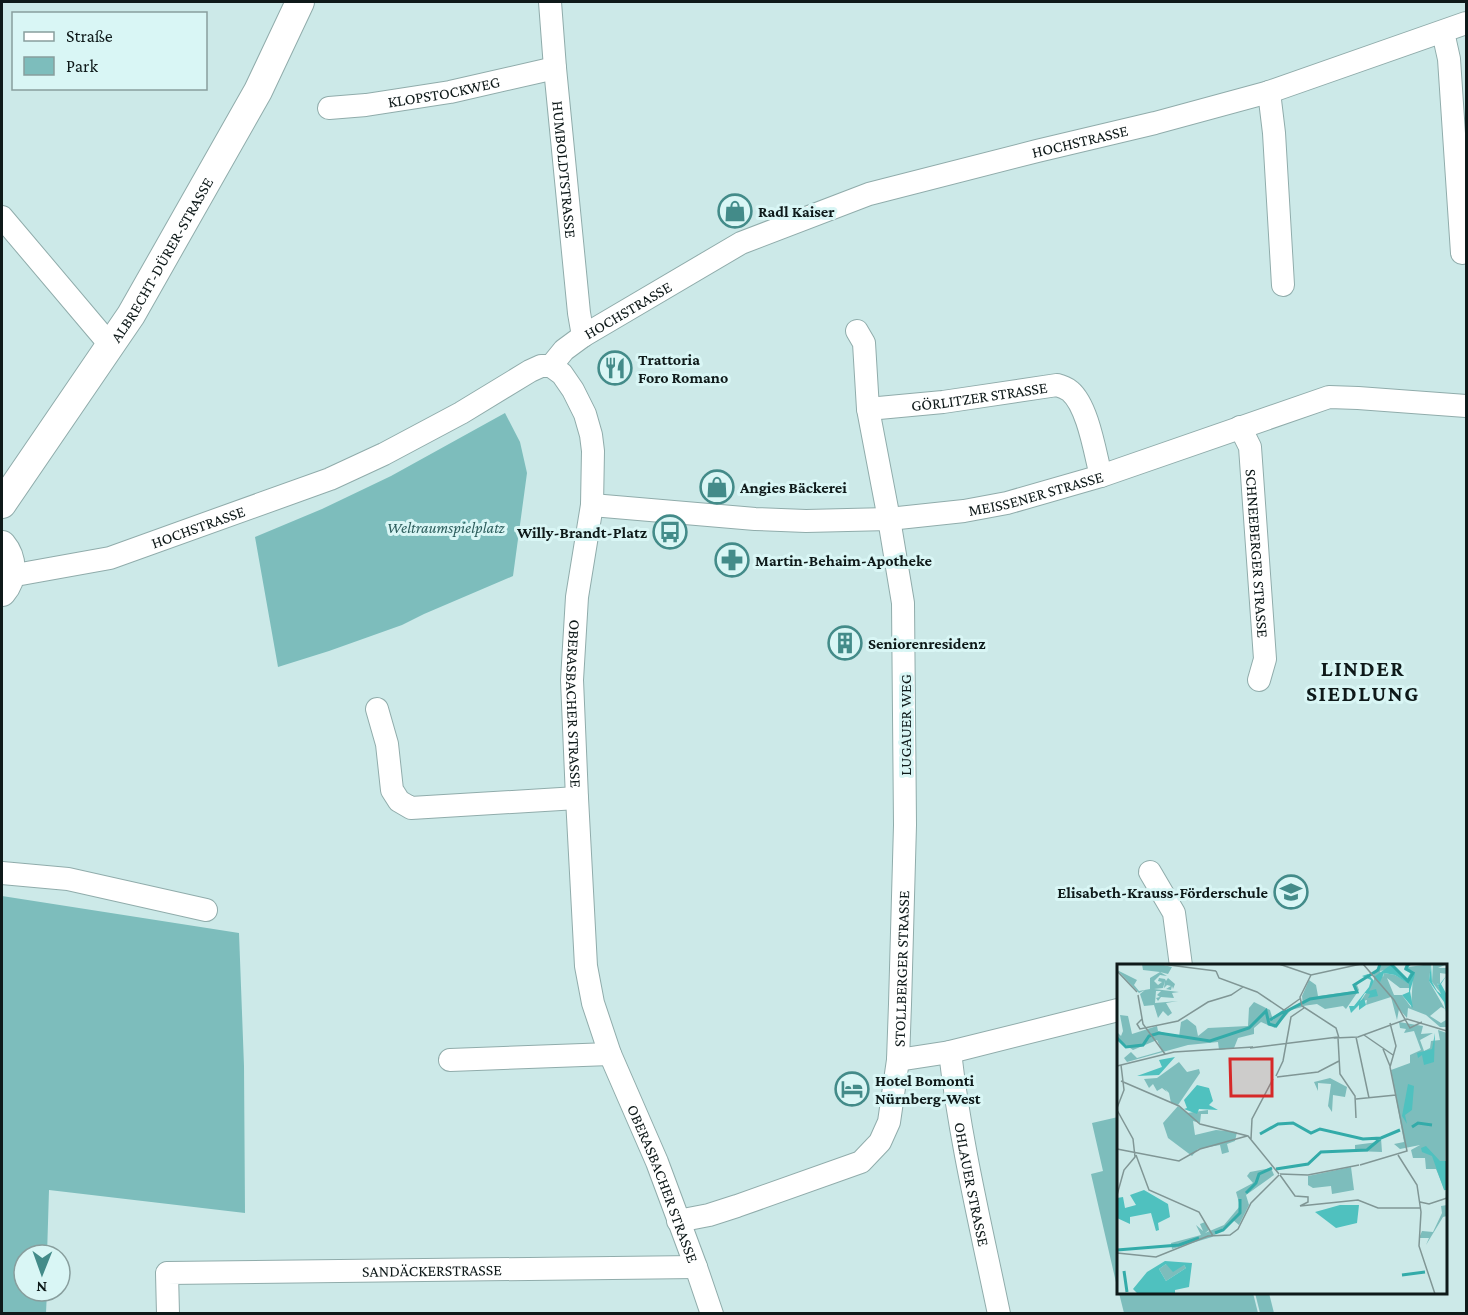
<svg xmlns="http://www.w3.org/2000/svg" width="1468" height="1315" font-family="'Crimson Pro',serif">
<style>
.green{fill:#7dbdbc}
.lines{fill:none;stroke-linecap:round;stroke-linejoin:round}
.minor-casing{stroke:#90acab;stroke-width:24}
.tertiary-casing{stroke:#90acab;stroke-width:30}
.minor{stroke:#fff;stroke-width:22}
.tertiary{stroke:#fff;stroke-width:28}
.labels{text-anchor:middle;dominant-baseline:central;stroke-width:6;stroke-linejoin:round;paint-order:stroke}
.street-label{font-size:16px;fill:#0e1919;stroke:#d9f6f5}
.poi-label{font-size:16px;font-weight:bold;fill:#0e1919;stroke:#d9f6f5;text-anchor:start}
.park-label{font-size:16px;font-style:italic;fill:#2d5e5d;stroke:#d9f6f5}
.district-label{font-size:22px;font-weight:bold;letter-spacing:1.5px;fill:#0e1919;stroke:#d9f6f5}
.inset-river{fill:none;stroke:#33aba9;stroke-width:3}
.inset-road{fill:none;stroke:#809695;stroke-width:1.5}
.view{fill:#d62828;fill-opacity:0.15;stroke:#d62828;stroke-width:3}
.inset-edge{fill:none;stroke:#0e1919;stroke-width:3}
</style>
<rect width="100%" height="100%" fill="#cce9e8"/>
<!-- green -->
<path class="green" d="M505,413L520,442L527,473L513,576L424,614L402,625L329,651L278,667L255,537L322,509L391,476Z
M2,896L239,933L244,1066L245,1213L49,1190L47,1255H24V1291H47L46,1313H2Z
M1118,1117V1291L1091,1174L1103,1171L1092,1123Z
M1119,1293H1253L1258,1313H1124Z
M1255,1293H1269L1274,1313H1260Z"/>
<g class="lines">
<defs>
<g id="minor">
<path id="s1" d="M550,2L555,68L579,313L583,336"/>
<path d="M1443,32L1449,59L1462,253"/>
<path d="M1269,92L1274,133L1283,285"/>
<path id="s2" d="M329,108L366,105L450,92L555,68"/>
<path d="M2,217L111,346"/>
<path id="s3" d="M551,366L564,350L583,336L741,243L869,194L1037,151L1155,123L1269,92L1466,23"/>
<path id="s4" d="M551,366L562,374L573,390L585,414L591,435L593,451L592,505L577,597L572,680L577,798L586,966L593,1003L610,1054L657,1162L696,1267L712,1314"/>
<path id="s5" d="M868,409L943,402L1057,385C1061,386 1066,388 1070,391C1088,406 1095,453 1101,476"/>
<path id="s6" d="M1240,427L1250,447L1265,659L1259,680"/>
<path id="s7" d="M592,505L755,519L806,521L889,519L964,511L1007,503L1101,476L1329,397L1358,398L1466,406"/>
<path id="s8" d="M10,576L110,558L330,479L384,454L461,413L530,371L541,366H551"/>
<path d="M377,709L387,744L392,790L399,801L411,808L577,798"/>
<path d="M1150,872L1174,913L1181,966"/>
<path d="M2,873L68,879L206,910"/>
<path id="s9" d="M950,1052C960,1140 981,1227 999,1314"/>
<path d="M450,1060L610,1054"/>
<path d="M898,1060L950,1052L1118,1010"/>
<path id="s10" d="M678,1221L709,1215L737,1206L861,1162L880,1142L889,1122L898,1060L900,1004L905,825L903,603L889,519L868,409L864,343L857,331"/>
<path id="s11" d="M168,1314L167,1273L696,1267"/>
</g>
<g id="tertiary">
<path id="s12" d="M2,504L131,315L258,91L300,2"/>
<path d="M2,545C13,558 14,578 2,592"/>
</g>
</defs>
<!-- minor casing -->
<use href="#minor" class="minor-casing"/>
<!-- tertiary casing -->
<use href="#tertiary" class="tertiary-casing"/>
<!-- minor -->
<use href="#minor" class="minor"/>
<!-- tertiary -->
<use href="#tertiary" class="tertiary"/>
</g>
<!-- icons -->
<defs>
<symbol id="shop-ring" viewBox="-11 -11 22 22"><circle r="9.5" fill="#d9f6f5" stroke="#438b89" stroke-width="1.5"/><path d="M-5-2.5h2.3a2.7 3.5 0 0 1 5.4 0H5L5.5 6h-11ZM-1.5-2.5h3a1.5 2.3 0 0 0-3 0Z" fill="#438b89"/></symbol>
<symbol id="restaurant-ring" viewBox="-11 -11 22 22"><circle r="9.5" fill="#d9f6f5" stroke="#438b89" stroke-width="1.5"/><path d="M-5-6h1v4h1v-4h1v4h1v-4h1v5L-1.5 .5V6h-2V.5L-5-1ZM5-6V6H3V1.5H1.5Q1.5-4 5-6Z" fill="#438b89"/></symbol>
<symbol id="bus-ring" viewBox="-11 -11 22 22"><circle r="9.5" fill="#d9f6f5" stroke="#438b89" stroke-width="1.5"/><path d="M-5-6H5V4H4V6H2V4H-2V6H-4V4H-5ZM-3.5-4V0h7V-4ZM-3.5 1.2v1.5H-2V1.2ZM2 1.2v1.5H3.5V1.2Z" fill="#438b89"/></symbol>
<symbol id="pharmacy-ring" viewBox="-11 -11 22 22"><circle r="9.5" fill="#d9f6f5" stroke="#438b89" stroke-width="1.5"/><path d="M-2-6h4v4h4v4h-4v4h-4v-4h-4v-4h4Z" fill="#438b89"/></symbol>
<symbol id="building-ring" viewBox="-11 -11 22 22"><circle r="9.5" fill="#d9f6f5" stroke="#438b89" stroke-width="1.5"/><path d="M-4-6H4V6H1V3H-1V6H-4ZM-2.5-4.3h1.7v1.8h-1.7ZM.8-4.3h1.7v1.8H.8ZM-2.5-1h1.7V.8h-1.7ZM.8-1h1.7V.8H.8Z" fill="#438b89"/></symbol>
<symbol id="school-ring" viewBox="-11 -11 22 22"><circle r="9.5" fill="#d9f6f5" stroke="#438b89" stroke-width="1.5"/><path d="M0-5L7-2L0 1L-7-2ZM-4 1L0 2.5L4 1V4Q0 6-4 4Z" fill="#438b89"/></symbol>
<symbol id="hotel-ring" viewBox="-11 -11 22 22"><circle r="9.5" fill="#d9f6f5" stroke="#438b89" stroke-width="1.5"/><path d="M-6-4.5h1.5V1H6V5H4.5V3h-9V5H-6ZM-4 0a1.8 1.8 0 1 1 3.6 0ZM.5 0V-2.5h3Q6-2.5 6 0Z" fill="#438b89"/></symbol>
</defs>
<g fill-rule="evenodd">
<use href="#shop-ring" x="716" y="192" width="38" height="38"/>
<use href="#restaurant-ring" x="596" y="349" width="38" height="38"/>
<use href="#shop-ring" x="698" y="468" width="38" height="38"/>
<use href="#bus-ring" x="651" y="513" width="38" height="38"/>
<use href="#pharmacy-ring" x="713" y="541" width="38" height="38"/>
<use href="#building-ring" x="826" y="624" width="38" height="38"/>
<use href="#school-ring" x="1272" y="873" width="38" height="38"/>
<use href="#hotel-ring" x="833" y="1070" width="38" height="38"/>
</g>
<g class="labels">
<!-- street labels -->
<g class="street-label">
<text stroke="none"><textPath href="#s2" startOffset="116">KLOPSTOCKWEG</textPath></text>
<text stroke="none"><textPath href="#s3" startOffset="582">HOCHSTRASSE</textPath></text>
<text stroke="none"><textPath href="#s1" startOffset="168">HUMBOLDTSTRASSE</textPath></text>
<text stroke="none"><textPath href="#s12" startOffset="292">ALBRECHT-DÜRER-STRASSE</textPath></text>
<text stroke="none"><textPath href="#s3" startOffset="96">HOCHSTRASSE</textPath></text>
<text stroke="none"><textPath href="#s5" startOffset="112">GÖRLITZER STRASSE</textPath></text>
<text stroke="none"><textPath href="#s7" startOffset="447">MEISSENER STRASSE</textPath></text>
<text stroke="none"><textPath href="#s8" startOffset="195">HOCHSTRASSE</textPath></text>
<text stroke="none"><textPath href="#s6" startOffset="129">SCHNEEBERGER STRASSE</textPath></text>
<text stroke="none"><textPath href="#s4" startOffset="352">OBERASBACHER STRASSE</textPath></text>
<text transform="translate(905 725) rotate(-90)">LUGAUER WEG</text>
<text stroke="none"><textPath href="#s10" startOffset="396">STOLLBERGER STRASSE</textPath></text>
<text stroke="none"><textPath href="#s4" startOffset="846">OBERASBACHER STRASSE</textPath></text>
<text stroke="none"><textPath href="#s9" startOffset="134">OHLAUER STRASSE</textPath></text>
<text stroke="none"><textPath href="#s11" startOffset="306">SANDÄCKERSTRASSE</textPath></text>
</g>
<!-- poi labels -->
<g class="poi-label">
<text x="758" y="211">Radl Kaiser</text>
<text x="638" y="359">Trattoria<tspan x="638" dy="18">Foro Romano</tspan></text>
<text x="740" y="487">Angies Bäckerei</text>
<text x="647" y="532" text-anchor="end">Willy-Brandt-Platz</text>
<text x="755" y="560">Martin-Behaim-Apotheke</text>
<text x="868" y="643">Seniorenresidenz</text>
<text x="1268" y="892" text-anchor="end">Elisabeth-Krauss-Förderschule</text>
<text x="875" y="1080">Hotel Bomonti<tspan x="875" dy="18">Nürnberg-West</tspan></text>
</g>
<!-- park labels -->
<g class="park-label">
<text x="446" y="527">Weltraumspielplatz</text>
</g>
<!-- district labels -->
<g class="district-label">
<text x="1363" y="668">LINDER<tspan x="1363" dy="25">SIEDLUNG</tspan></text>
</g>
</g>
<!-- overview -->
<g transform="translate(1117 964)">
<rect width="330" height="330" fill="#cce9e8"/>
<path d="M25,0H42L55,3L51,10L43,8L50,12L43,11L37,17L41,21L45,18L41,17L42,14L48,15L49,17L51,14L58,20L56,25L55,22L54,26L49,25L54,22L50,21L47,24L48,17L46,24L37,25L62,28L55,29L57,34L44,33L41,37L39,34L43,33L40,31L44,27H39L38,39L61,37L49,39L55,49L51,52L46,47L41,54L37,41L27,42L23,30L28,26L22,29L0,6L20,16L17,21L22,27L33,25V14L43,8L26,6ZM274,0L279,4L263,7L266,13L267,9L278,11L292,19V24H283L270,14L277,31H285L294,43L296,12L291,3L314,0L312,17L328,45L324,43L313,52L324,59L329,56V50L330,53V63H323L309,51L291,44L290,54L282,45L280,56L274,33L249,41L250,36L243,38L257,17V8L263,1ZM316,0H330L321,4H330V10L323,9V21L320,19L326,32L315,18ZM246,14L240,21L242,26L229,45L226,42L208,45L200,40L186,42L185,32L192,16L199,21L201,32L238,27L237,21ZM137,38L153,46L156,56L168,47L184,40L185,43L174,46L158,64L144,58L137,64V70L121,74L117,84L102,86L101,78L71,81L10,98L7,94L14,88L20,94L45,87L40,76L16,86L0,75V68L4,72L6,67L3,51L11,52L15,70L40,62L41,67L62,73L64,58L70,55L79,62L81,72L91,64L131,62L132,44ZM282,58L306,62L304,70L316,69L303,76L307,87L313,84L314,77L323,76L321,66L330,69L328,227L319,205H309L308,194H296L294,186L303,181L283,185L277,180L287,178L274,106L293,99V91L304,86L297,67L287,69L289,65L283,64ZM62,98L70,108L82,105L83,109L61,141L54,139L52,129L48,125L50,128L45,124L40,127L36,120L32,124L27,115L40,114ZM213,114L230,123L228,133L216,131L215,148L211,142L214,120L201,119V127L197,118ZM61,142L70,149L91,146V150H84L83,159L76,157L78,171L99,166L120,168L118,177L110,180L112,188L105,190L103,181L81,185L75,192L51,174L46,159ZM264,174L265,188L238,187V181L261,178ZM234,203L237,226L215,230L214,222L196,224L191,221V212ZM154,204L157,211L129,231L132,241L122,261L116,256L95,273L55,285L54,279L84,271L79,261L86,267L83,260L88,258L92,266L88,269L107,261L123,242L119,228L136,219L130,212L133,208ZM330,241V252L326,253L309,281L312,274H302L305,267L316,268L325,249L324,242ZM49,300L67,301L69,304L49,317L42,305Z" fill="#7dbdbc"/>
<path d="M275,0L290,15L294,8L287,5L289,0H295L291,3L298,10L293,27L296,44L285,31L292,28V20L278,11L267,9L263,18L257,13ZM314,0L315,18L320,27L324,30L320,18L322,21L330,11L324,20L330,31V53L327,38L312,17ZM251,10L257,17L252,27L259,25L261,32L251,34L253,30L248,29L243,37L247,34L249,41L242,46V41L234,49L232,42H237L252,23L254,16L245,12ZM318,69L317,98L307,101L305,91L301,94L300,89L315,85ZM58,93L42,111L20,112L45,103L42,96ZM291,120L297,122L295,146L288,151L290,160L285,152ZM80,121L92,124L96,137L92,141L101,146L82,145L80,150L67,145L70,144L67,136ZM309,182L323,197H330V226H327L315,192L305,188L304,184ZM27,226L51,240L53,253L41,259L42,266L39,267L34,249L13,253V260L0,254V234L6,233L8,244L19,241L13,231ZM223,241H242L240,259L219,264L198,248ZM48,297L75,299L72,323L58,326V330H21L16,325L30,308ZM49,300L56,308L67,301L69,304L49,317L42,305Z" fill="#4fc1bf" fill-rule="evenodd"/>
<path class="inset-river" d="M274,0L291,17L296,9L289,5L291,0M153,56L169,46M0,74L9,83L26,81L32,72L42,69L93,77L132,64L149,47L152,60L159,62L170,47L193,35L240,28L237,21L261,6L263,0M295,163L301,159L315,161M143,170L161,160L176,159L194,169L203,165L246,175L264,174L283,166M159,205L191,200L204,188L250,186L263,175M129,229L139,219L142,210L155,204M98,269L106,266L123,249V235M0,286L62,281L82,274M7,307L10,328M285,311L308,308"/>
<path class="inset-road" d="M44,0L99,7M162,0L194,11L244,0M246,0L277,36L293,64L305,58M0,7L20,28M99,7L102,14L140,28L167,46L184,34M194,11L183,33L185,42L219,64L222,74M21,31L26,60L48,90M25,55L20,60L23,65L61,57L91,38L114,31L126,23M247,71L276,91M239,73L252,134M217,74L241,73L290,55L330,67M221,74L223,110L238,132L239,154M133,84L221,73M266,85L273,102M0,102L57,88L136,83M159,112L166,97L174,53L187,44M160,113L201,108L222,97M4,117L62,142L83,160L131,172L162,210M239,135L279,131M0,144L7,126L4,101M0,146L16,175L18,193L7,206L0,231M134,175L135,155L156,115M0,185L62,197L83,185L130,172M19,191L32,226L82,248L96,272M281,191L300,221L304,248L302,282L318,330M243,201L290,187L273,103L279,82L273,59M163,210L191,211L242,201M163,211L178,232L191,233V238L183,242M303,238L312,240L330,234M183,242L241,236L261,244H303M0,289L39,293L91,272L113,271L121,265L134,239L162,211"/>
<path class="view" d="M113,95H155V132H114Z"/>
<rect width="330" height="330" class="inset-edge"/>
</g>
<!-- border -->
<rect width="1468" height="1315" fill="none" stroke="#0e1919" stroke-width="6"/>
<!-- legend -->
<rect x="12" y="12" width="195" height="78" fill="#d9f6f5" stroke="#889e9d" stroke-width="1.5"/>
<rect x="24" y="32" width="30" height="9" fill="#ffffff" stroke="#889e9d" stroke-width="1.5"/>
<text x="66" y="42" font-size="18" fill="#0e1919">Straße</text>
<rect x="24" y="57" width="30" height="18" fill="#7dbdbc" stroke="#889e9d" stroke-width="1.5"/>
<text x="66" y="72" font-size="18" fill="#0e1919">Park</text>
<!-- north arrow -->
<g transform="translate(42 1273) rotate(181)"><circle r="28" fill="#d9f6f5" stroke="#889e9d" stroke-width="1.5"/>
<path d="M0-4.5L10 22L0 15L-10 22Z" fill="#438b89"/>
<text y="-9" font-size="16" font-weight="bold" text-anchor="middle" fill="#0e1919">N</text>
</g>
</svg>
